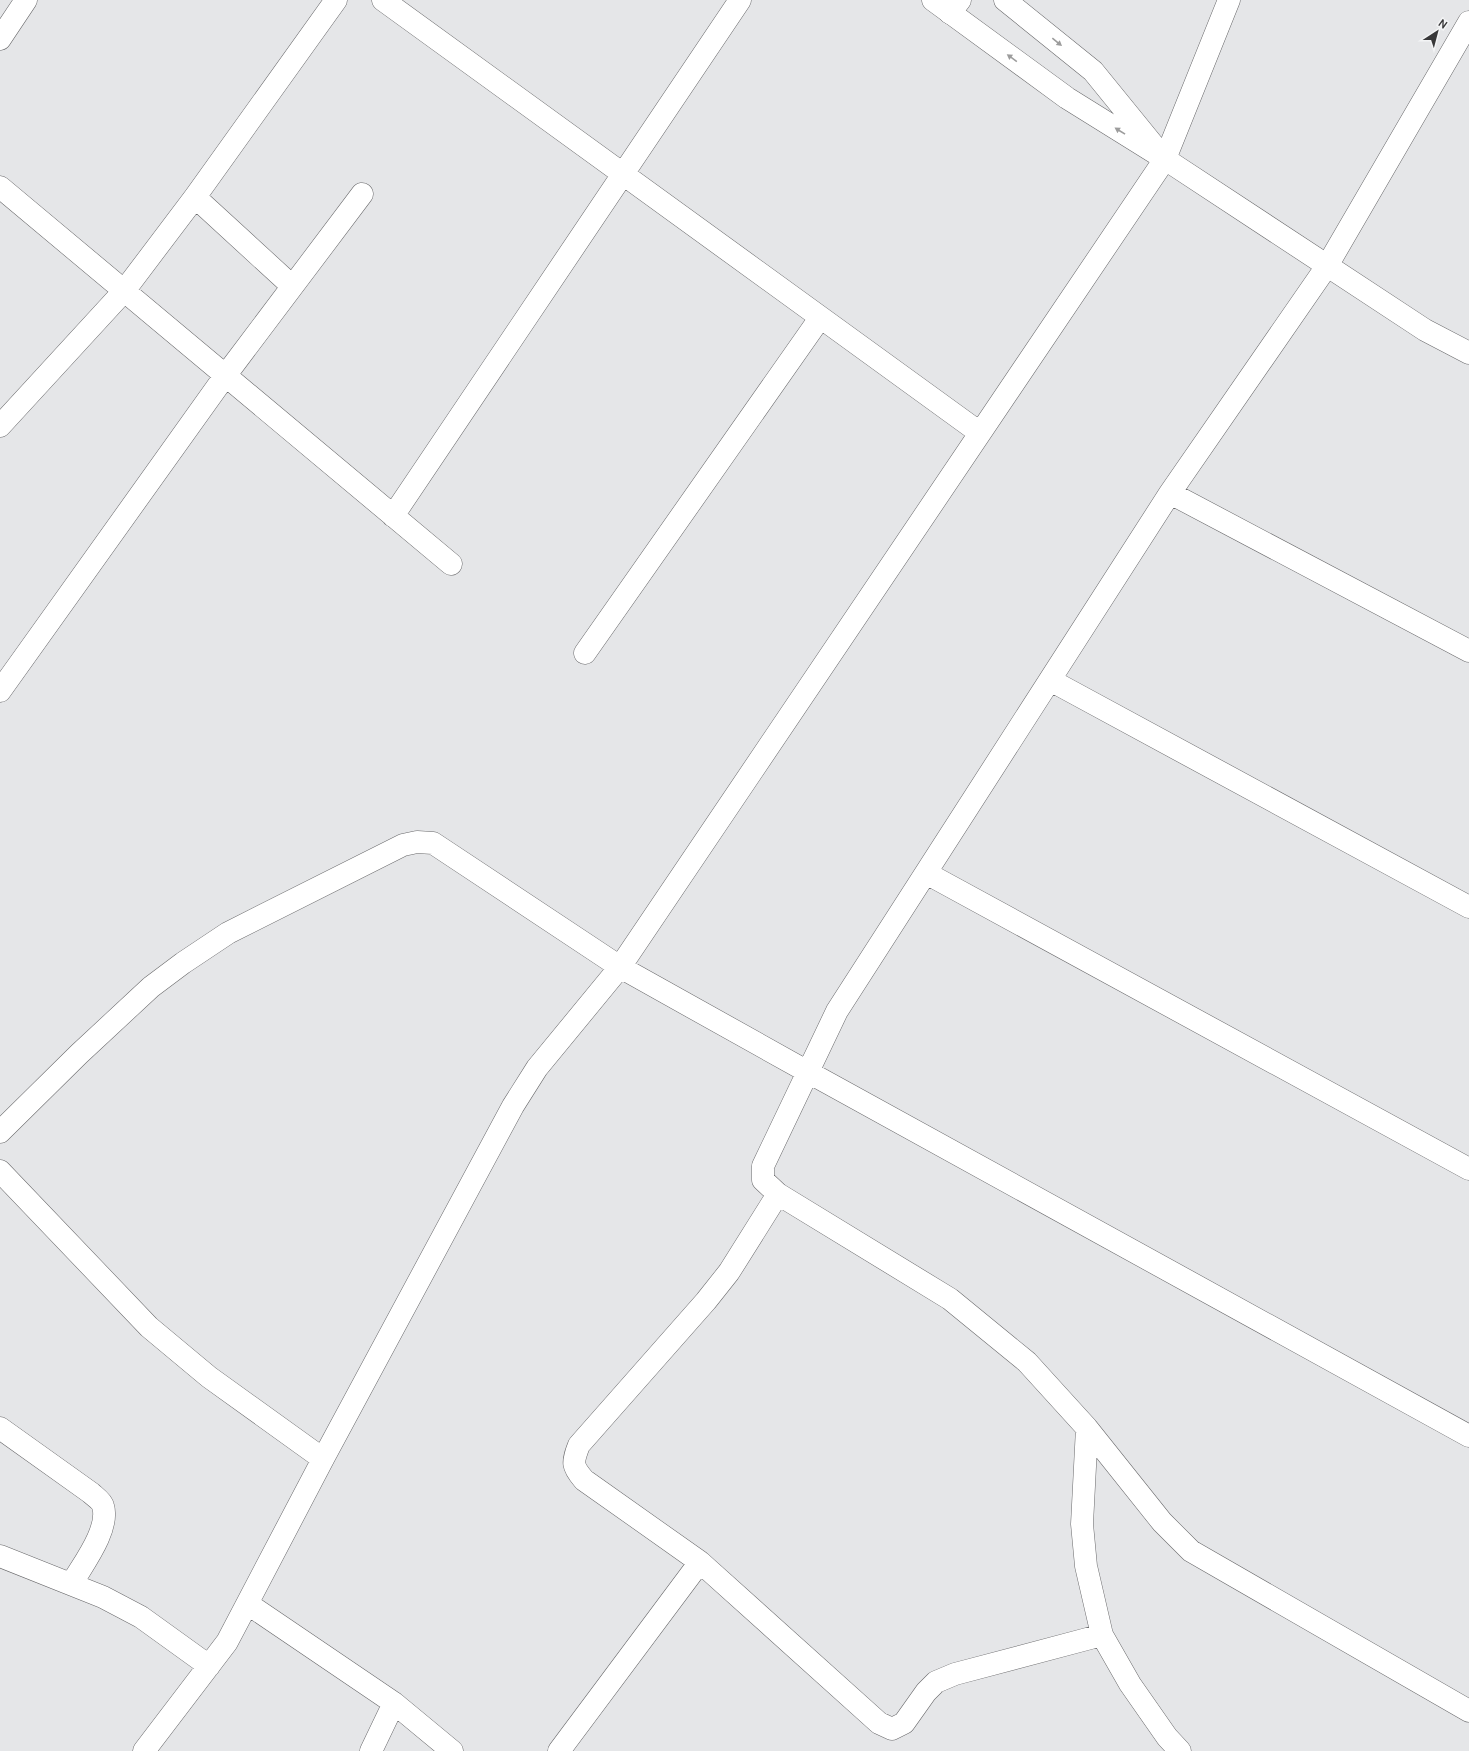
<svg xmlns="http://www.w3.org/2000/svg" width="1469" height="1751" font-family="Cabin,sans-serif">
<style>
.lines{fill:none;stroke-linecap:round;stroke-linejoin:round}
.street-casing{stroke:#69696b;stroke-width:23}
.secondary-casing{stroke:#69696b;stroke-width:23}
.street{stroke:#fff;stroke-width:22}
.secondary{stroke:#fff;stroke-width:22}
.oneway{fill:#9c9c9c}
</style>
<rect width="100%" height="100%" fill="#e5e6e8"/>
<g class="lines">
<defs>
<path id="street" d="M383,0L980,433
M950,13L960,0
M0,39L26,0
M0,187L451,564
M195,197L292,286
M0,426L124,291L195,197L336,0
M1170,493L1469,651
M393,516L740,0
M585,653L820,318
M1050,680L1469,907
M0,691L225,376L362,194
M926,873L1469,1169
M0,1132L79,1054L151,987L183,963L228,933L403,845L417,842L433,843L620,967L808,1072L1469,1436
M0,1171L149,1327L209,1377L323,1459
M778,1194L729,1272L706,1301L579,1445C572,1463 572,1466 584,1480L700,1562L879,1723L892,1729L904,1723L926,1692L936,1682L955,1674L1102,1635
M0,1428L91,1493C94,1496 102,1501 103,1506C110,1529 83,1564 72,1583
M1087,1428L1162,1522L1191,1551L1469,1711
M0,1556L103,1597L141,1617L209,1666
M248,1604L394,1703L452,1751
M144,1751L227,1642L323,1459L513,1106L537,1068L620,967L1165,159
M371,1751L394,1703
M559,1751L700,1562
M1180,1751L1167,1737L1130,1684L1102,1635L1086,1566L1082,1524L1087,1428L1027,1362L950,1299L778,1194L763,1180V1166L837,1011L1170,493L1327,266L1469,22"/>
<path id="secondary" d="M933,0L1067,98L1165,159L1425,330L1469,353
M1005,0L1093,71L1154,146
M1165,159L1229,0"/>
</defs>
<!-- street casing -->
<use href="#street" class="street-casing"/>
<!-- secondary casing -->
<use href="#secondary" class="secondary-casing"/>
<!-- street -->
<use href="#street" class="street"/>
<!-- secondary -->
<use href="#secondary" class="secondary"/>
</g>
<!-- one-way arrows -->
<defs><path id="oneway-solid" d="M-6-.8H1V-3.2L6.5 0L1 3.2V.8H-6Z"/></defs>
<g class="oneway">
<use href="#oneway-solid" transform="translate(1057 42) rotate(39)"/>
<use href="#oneway-solid" transform="translate(1012 58) rotate(-144)"/>
<use href="#oneway-solid" transform="translate(1120 131) rotate(-148)"/>
</g>
<!-- north arrow -->
<g transform="translate(1437 32) rotate(36)" stroke="#f3f4f5" stroke-width="3" paint-order="stroke">
<path d="M0-3L7 15L0 10L-7 15Z" fill="#383839"/>
<text y="-6" font-size="11" font-weight="bold" text-anchor="middle" fill="#383839">N</text>
</g>
</svg>
